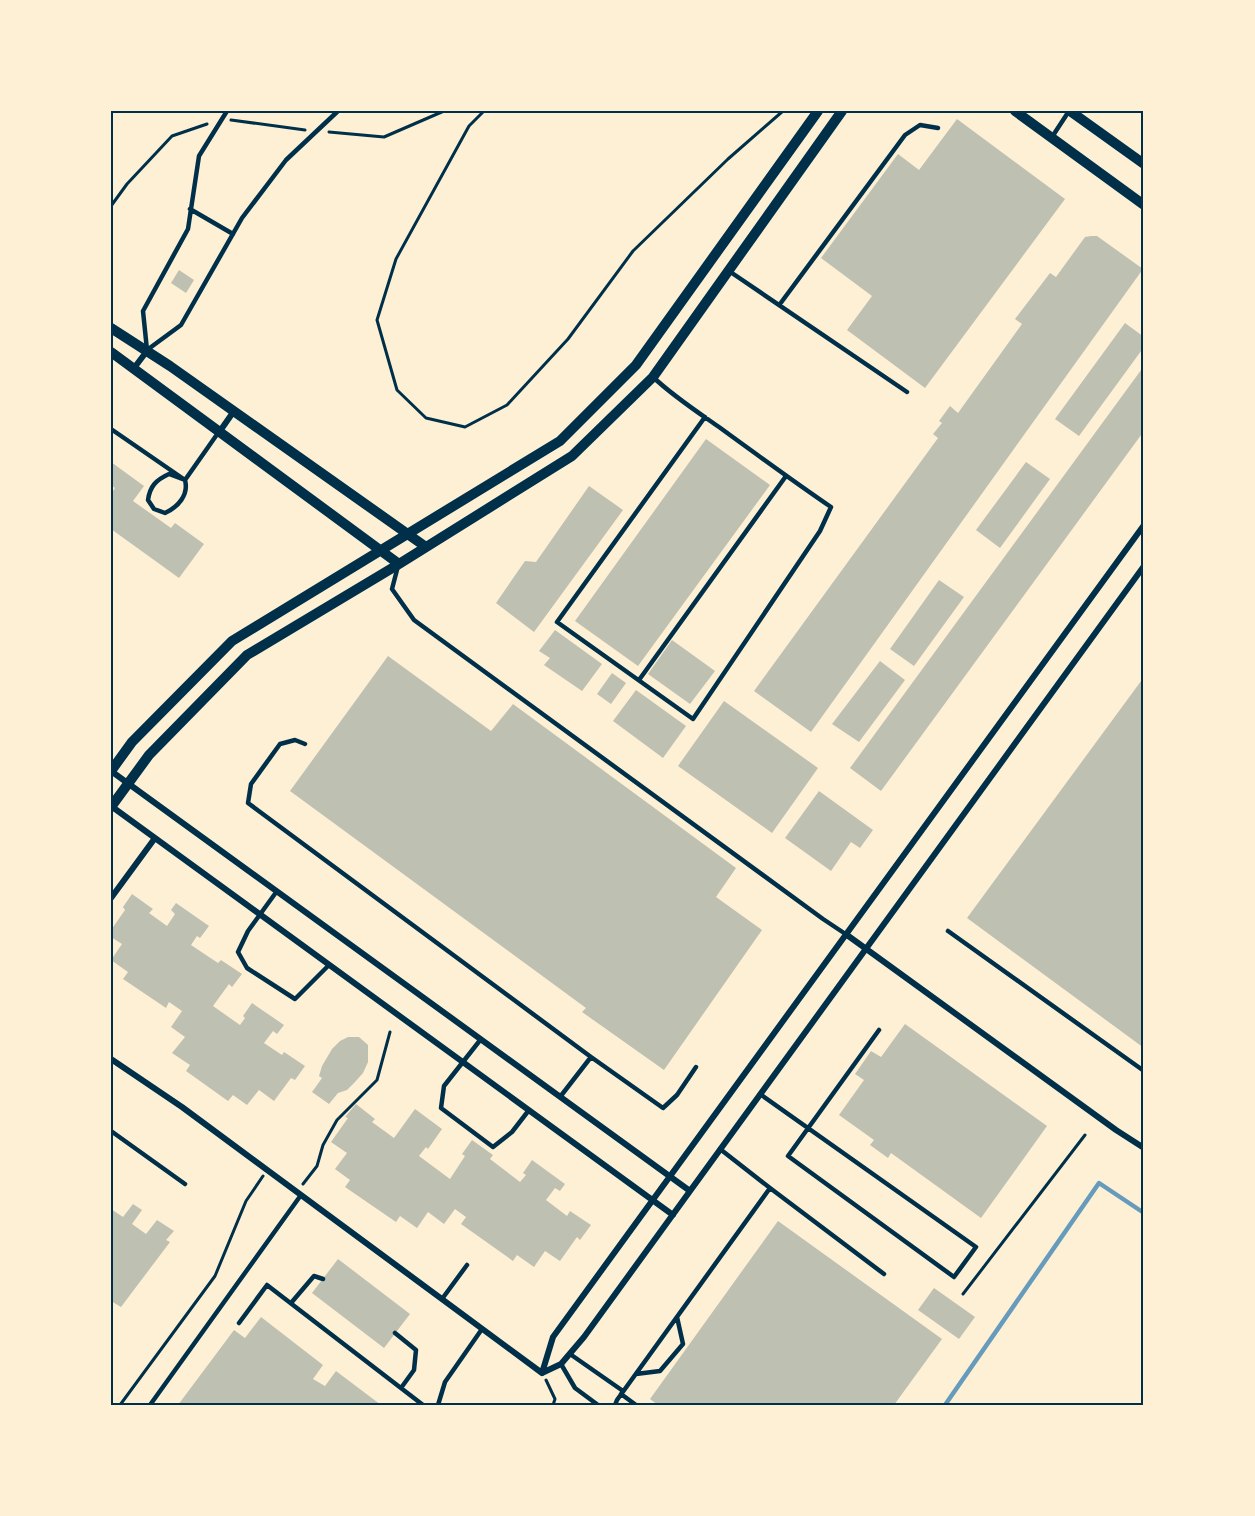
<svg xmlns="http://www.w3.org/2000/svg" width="1255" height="1516" font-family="Rubik,sans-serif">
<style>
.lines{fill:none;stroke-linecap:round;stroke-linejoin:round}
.stream{stroke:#669bbc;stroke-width:4.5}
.building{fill:#bec0b2}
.path{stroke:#003049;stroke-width:3}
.service{stroke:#003049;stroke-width:4.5}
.minor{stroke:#003049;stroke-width:6}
.tertiary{stroke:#003049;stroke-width:10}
.neatline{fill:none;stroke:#003049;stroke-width:2}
</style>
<rect width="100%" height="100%" fill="#fdf0d5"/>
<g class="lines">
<!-- stream -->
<path class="stream" d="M945,1405L1099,1183L1144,1213"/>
</g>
<!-- building -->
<path class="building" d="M957,119L1065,199L925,388L847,330L872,296L821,258L898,154L919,170Z
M1091,236H1097L1143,269L811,732L754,691L938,438L933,434L942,423L939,421L950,406L958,413L1022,324L1015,319L1050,273L1056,277L1085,237Z
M179,270L194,280L186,293L171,283Z
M1125,323L1144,337V347L1079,436L1055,419Z
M1144,366V431L881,791L850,768Z
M706,439L770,485L638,666L575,621Z
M111,462L144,486L133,501L171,528L175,523L204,544L179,578L111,529V494L115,488L111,485Z
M1026,462L1050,479L1000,548L976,530Z
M589,486L623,510L534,632L496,603L525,561L536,562Z
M939,580L964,597L914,666L890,649Z
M555,630L602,664L582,691L544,665L550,658L539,651Z
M672,640L715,671L690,704L648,674Z
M388,656L491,731L513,704L736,868L716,897L762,930L664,1070L582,1012L586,1008L290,791Z
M880,661L905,680L859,742L832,724Z
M612,673L626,683L611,704L597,694Z
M1144,677V1048L967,918Z
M636,690L686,726L663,758L613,721Z
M724,701L818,768L772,833L678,766Z
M819,791L873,830L860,848L851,842L831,871L785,838Z
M132,894L153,909L149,913L167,926L175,914L171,910L176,903L209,926L200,938L197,936L191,945L218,963L221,960L242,974L232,987L229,984L213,1006L240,1025L245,1018L243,1016L252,1003L284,1025L277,1034L273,1031L264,1043L282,1055L284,1052L305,1066L295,1080L291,1078L274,1101L259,1090L247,1105L233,1095L228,1101L186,1071L190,1065L172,1053L185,1037L171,1027L182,1011L169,1002L166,1008L123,979L128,972L111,960L122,944L111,937V930L125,910L123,907Z
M905,1024L1047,1126L981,1218L891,1153L888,1158L870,1145L874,1140L839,1115L864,1080L855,1074L871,1051L881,1057Z
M348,1037H359L368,1045V1062L363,1073L355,1082L347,1090L338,1093L329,1104L312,1092L322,1078L319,1076L322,1066L332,1049L340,1041Z
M356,1104L375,1119L372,1122L394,1138L415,1109L442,1129L428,1149L426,1147L419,1156L450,1179L465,1156L462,1154L472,1140L493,1155L490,1159L520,1182L526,1175L523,1173L532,1160L565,1184L560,1191L555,1188L546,1200L567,1216L570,1211L591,1225L580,1240L577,1237L560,1261L545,1251L534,1267L517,1255L513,1261L461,1224L466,1217L455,1209L444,1224L428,1212L417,1228L400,1216L396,1222L345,1187L350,1180L335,1169L347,1153L331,1142L348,1118L345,1117Z
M133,1204L142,1210L132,1224L146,1234L157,1220L174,1231L166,1240L170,1242L121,1307L111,1301V1209L123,1217Z
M778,1221L942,1339L894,1405H658L650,1399Z
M338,1259L410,1314L384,1348L312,1293Z
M934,1288L975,1317L959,1339L918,1310Z
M261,1317L323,1365L313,1379L325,1386L336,1371L381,1405H178L234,1330L245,1338Z"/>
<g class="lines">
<!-- path -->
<path class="path" d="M484,111L469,126L396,259L377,320L397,390L426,418L465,427L507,405L568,339L633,251L728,159L783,111
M231,120L305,130
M329,132L384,137L444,111
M111,206L127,184L172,136L207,124
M303,1184L317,1166L323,1145L337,1120L377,1080L390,1032
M963,1294L1085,1135
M546,1380L555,1399L553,1405
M120,1405L215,1276L246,1201L263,1176"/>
<!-- service -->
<path class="service" d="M1052,137L1069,111
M190,209L233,234
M729,271L907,392
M780,304L905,135L920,125L938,128
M147,350L181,325L242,218L286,160L338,111
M147,350L143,311L188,229L199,156L227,111
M653,377C673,396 696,411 719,427C756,454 793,481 831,507L820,531L693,719L557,622L705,417
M111,429L185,480L218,433
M169,474L185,480C189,495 178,507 165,513L154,509L148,500C150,486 156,480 169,474Z
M398,566L392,589L414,620L823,919L847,935
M639,680L786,476
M305,744L295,740L280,744L251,784L248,803L591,1057L663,1108L677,1095L696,1067
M277,891L248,931L238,952L247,968L295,999L329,965
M948,931L1144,1071
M481,1039L444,1086L441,1108L493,1147L512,1132L529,1110
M760,1094L976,1247L954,1277L788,1156L879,1030
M560,1097L591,1057
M111,1131L185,1184
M770,1188L884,1274
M442,1299L467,1265
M291,1303L314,1276L323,1279
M239,1323L267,1285L423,1405
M395,1333L416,1350L414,1370L401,1388
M570,1354L623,1391
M561,1364L575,1388L598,1405
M636,1374L660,1371L683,1344L677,1317
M621,1394L636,1405
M150,1405L301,1195
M438,1405L445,1382L482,1329
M615,1405L617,1400L770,1188L720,1149"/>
<!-- minor -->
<path class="minor" d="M134,368L147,351
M220,431L234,411
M111,771L690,1191
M111,806L673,1215
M111,898L155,838
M847,935L1116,1130L1144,1148
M111,1059L182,1107L542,1373
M542,1373L553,1337L1144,525
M542,1373L561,1364L584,1337L1144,566"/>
<!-- tertiary -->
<path class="tertiary" d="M1015,111L1144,205
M1070,111L1144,164
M111,328L170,366L426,547
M111,352L399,564
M111,771L132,742L232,641L560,441L636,365L818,111
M111,807L149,755L247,655L399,564L572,456L653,377L842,111"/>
</g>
<!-- border -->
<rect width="1255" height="1516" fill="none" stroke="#fdf0d5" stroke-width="225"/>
<rect x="112" y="112" width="1030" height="1292" class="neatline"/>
</svg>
